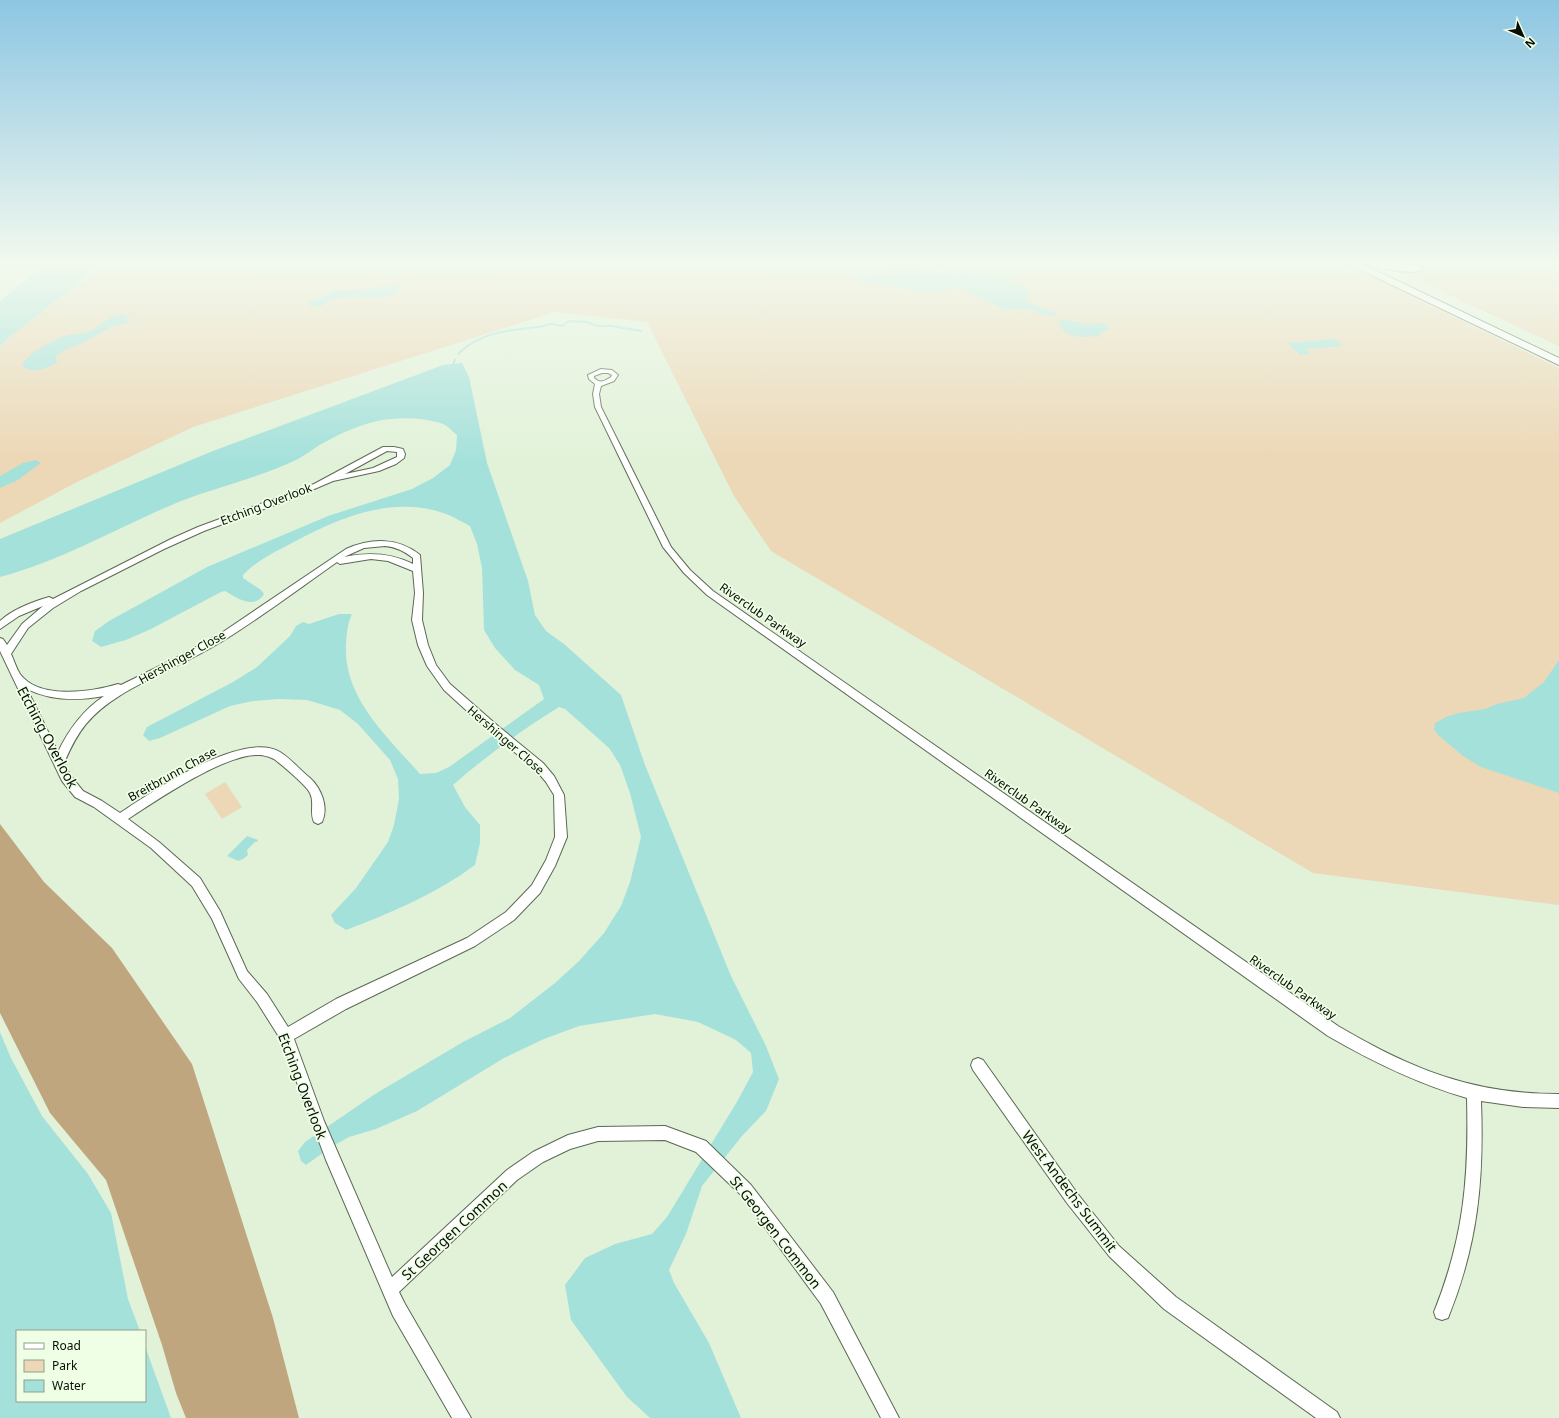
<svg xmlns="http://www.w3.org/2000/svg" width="1559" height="1418" font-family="'Noto Sans',sans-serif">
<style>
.green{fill:#ecd7b6}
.forest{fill:#bfa67e}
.water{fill:#a5e1db}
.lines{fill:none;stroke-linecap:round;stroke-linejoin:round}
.stream{stroke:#a5e1db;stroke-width:2}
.street-casing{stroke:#5b6852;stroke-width:2}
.highway-casing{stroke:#5b6852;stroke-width:2}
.street{fill:#fff;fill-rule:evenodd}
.highway{fill:#fff;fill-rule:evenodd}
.labels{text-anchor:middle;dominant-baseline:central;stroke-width:3.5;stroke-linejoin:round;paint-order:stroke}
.street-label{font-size:12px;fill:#080d06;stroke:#efffe6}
.near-street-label{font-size:14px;fill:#080d06;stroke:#efffe6}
</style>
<rect width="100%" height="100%" fill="#e2f2d9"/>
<!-- green -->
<path class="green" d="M98,262H1341L1559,368V905L1313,873L771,551L734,496L647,322L555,312L193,427L77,482L0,523V347L13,334L80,283Z
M1378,262H1559V346Z
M225,782L242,807L222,819L205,794Z"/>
<!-- forest -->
<path class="forest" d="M0,824L44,882L112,948L192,1064L273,1318L299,1418H186L176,1393L162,1345L106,1180L50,1113L0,1013Z"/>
<!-- water -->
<path class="water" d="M48,262H97L73,288L12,335L0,346V301Z
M903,262H918L915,267L922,271L1001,275C1006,277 1008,279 1012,282C1017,285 1024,287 1030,291L1027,295L1028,301L1038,307L1054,312L1056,315L1048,316L1027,309H1004L959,288C936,295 911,290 888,286C876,283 863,284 852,277C857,273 861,276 867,275C880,272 890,264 903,262Z
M397,286L402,288L401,290C379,306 352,292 328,301C324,308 314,308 307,305C313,296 326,299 333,290H354Z
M122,314L130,315L125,320L130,323L113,326L78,345L65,350L56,356L57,362C48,369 31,374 22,366C27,353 55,339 68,335C75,334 83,334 90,331C101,326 109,315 122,314Z
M1061,320H1068L1085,324L1104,323L1110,328L1101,333L1100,336C1084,337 1068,340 1058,324Z
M1332,339H1335L1344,346L1305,349L1310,353L1300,355L1288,343Z
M462,363L469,377L487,463L528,581L535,615L546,631L564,644L621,695L645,765L731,976L766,1046L779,1079L766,1111L742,1136L702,1186L686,1234L669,1270L674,1283L709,1343L741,1418H650L627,1397L571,1320L565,1285L585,1258L615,1244L652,1234L667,1217L738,1100L753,1072L751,1053L736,1040L698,1022L655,1014L579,1026L544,1039L504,1058L417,1111L376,1129L349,1137L331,1147L306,1165L301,1161L298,1151L305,1142L375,1094L463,1042L510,1018L555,983L579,961L604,933L621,906L630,882L641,837L630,793L620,765L609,748L565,709L559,707C522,730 486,756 453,785L465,807L480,825V843L475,865C436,894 391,913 346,930L335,923L331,915L356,888L388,842L394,825L399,799L398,779L390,760L358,724L340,710L307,700L279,699L253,701L230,706L160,738L149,741L143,735L147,727L233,682L257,667L290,636L296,626L303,622L309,624L339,614H352C347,625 347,633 346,644C343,698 387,736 420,774L436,773L449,767L544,699L539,685L515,670L495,648L484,630L482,568L477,544L470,526C462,522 454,517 446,514C394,495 340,517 294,542C277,551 257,560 243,575V578L261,590L264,594C254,610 237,598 225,591L221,592L151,629L126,640L101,647L92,641L95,631L109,621L207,567L328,516L412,489L433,478L450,465L456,450L457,435C453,432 448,426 443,424C423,417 398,417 377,421C356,426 337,435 318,446C312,450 305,455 298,459C261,477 220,486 181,501C120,526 64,560 0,577V539L213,451L443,365Z
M36,460L41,463L38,465L18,480L0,488V476L23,463Z
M1559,660V793L1481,767L1463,756L1437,734L1434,729L1435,723L1446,717L1459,713L1485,709L1497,704L1524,698L1544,682Z
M247,836L258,840L257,842H255L247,850L248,855L243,859L238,861L227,856Z
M0,1032L11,1058L42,1116L88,1174L111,1213L128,1299L140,1331H17V1401H145V1346L171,1418H0Z"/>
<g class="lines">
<!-- stream -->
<path class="stream" d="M458,354C480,332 509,330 538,327C542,327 546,325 550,324C553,324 558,325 562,326L569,321L586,322L598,326H612L641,331
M453,364L455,360"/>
<defs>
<path id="street" d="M601,369L612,370L618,375L614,381L601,386L599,394L601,407L671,547L690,570L713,591L1338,1026C1411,1069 1472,1094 1559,1094V1108L1523,1107L1481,1101C1484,1180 1478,1244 1448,1318L1442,1320L1436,1318L1434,1312C1464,1237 1469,1178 1467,1098C1418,1084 1373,1062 1328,1036L707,595L684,573L663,547L595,407L593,394L595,384L589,379L588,375ZM602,373H608L612,375L611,377C605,381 600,384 594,378V376Z
M383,447H394L403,449L405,454L404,458L396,464L379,471L333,481L291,499L204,531L164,549L81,591L53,608L28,628L11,654C14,660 16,668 20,674C39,700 92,692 118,684L121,685L176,658L220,634L346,549C371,538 398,537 420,555L423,593L422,620L428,645L436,665L450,684L498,726L543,763L554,776L564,795L567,837L555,866L540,893L514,920L475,946L346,1009L294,1039L324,1121L392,1277L507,1170L533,1152L568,1135L598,1127L665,1126L706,1141L751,1185L833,1292L899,1418H881L821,1304L741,1195L696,1152L665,1140L598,1141L570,1149L543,1162L517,1180L399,1292L405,1304L471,1418H452L393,1316L326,1160L281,1040L257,1002L239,979L212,919L192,886L151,848L94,807L75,797L62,781L0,651V638L3,639L7,645L22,624L43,606L19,616L0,629V621C13,609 32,602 49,597L53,599L171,539L198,527L314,484ZM387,451L397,452V457L373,468L345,474ZM385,546C396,547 404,551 413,558V564C391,553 368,552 344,557L364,548ZM371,559L388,561L413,571L415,593L412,620L418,645L427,666L444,690L490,732L535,769L546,782L554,795L555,837L546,860L532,885L506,912L467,938L336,999L288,1027L267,994L247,971L220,911L200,878L159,842L128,819C157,800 226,753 259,755C263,755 270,757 274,759C282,765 302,782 308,790C316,800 309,812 314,822L318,824L322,822C329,807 321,788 310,778C300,770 290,758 280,752C241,730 152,792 120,813L102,801L83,791L70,775L64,763C70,749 76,736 86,724C108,698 140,684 170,669C189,660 208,650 226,639C264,615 300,588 337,562L340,564ZM27,689C52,701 78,701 104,696C83,710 69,729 58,752Z
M978,1058L983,1060L1077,1193L1119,1246L1176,1297L1337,1412L1340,1418H1316L1164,1309L1109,1256L1067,1203L973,1070L971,1065L973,1060Z"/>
<path id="highway" d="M1344,262H1358L1559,358V365Z
M1370,262L1418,266L1423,269C1417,276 1380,268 1371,266L1369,264Z"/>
</defs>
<!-- street casing -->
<use href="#street" class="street-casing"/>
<!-- highway casing -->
<use href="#highway" class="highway-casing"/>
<!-- street -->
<use href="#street" class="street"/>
<!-- highway -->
<use href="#highway" class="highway"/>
</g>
<!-- sky -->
<linearGradient id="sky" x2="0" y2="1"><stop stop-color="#8dc6e3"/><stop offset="0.57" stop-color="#f2f9ee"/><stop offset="1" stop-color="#f2f9ee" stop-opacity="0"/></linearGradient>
<rect width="1559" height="461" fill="url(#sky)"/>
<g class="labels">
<!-- street labels -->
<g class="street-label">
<text transform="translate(266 504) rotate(-21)">Etching Overlook</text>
<text transform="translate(763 615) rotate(35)">Riverclub Parkway</text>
<text transform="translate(182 657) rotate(-29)">Hershinger Close</text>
<text transform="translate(506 740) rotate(41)">Hershinger Close</text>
<text transform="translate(172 774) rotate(-29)">Breitbrunn Chase</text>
<text transform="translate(1028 801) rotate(35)">Riverclub Parkway</text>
<text transform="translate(1293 987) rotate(35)">Riverclub Parkway</text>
</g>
<!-- near-street labels -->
<g class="near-street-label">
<text transform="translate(48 737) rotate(62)">Etching Overlook</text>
<text transform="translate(303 1086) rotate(69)">Etching Overlook</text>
<text transform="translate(1070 1191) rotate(53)">West Andechs Summit</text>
<text transform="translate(454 1230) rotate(-43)">St Georgen Common</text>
<text transform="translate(776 1232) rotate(52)">St Georgen Common</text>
</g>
</g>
<!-- legend -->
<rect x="16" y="1330" width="130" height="72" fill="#efffe6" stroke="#939e8c"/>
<rect x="24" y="1343" width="20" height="6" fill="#ffffff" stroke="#939e8c"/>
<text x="52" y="1350" font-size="12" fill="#080d06">Road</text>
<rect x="24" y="1360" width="20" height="12" fill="#ecd7b6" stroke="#939e8c"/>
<text x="52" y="1370" font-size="12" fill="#080d06">Park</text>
<rect x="24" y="1380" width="20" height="12" fill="#a5e1db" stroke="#939e8c"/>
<text x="52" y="1390" font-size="12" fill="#080d06">Water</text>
<!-- north arrow -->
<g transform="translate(1523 36) rotate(135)" stroke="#efffe6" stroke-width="3" paint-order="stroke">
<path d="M0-3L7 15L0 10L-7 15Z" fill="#080d06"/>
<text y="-6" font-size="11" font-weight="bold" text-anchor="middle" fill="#080d06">N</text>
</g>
</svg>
